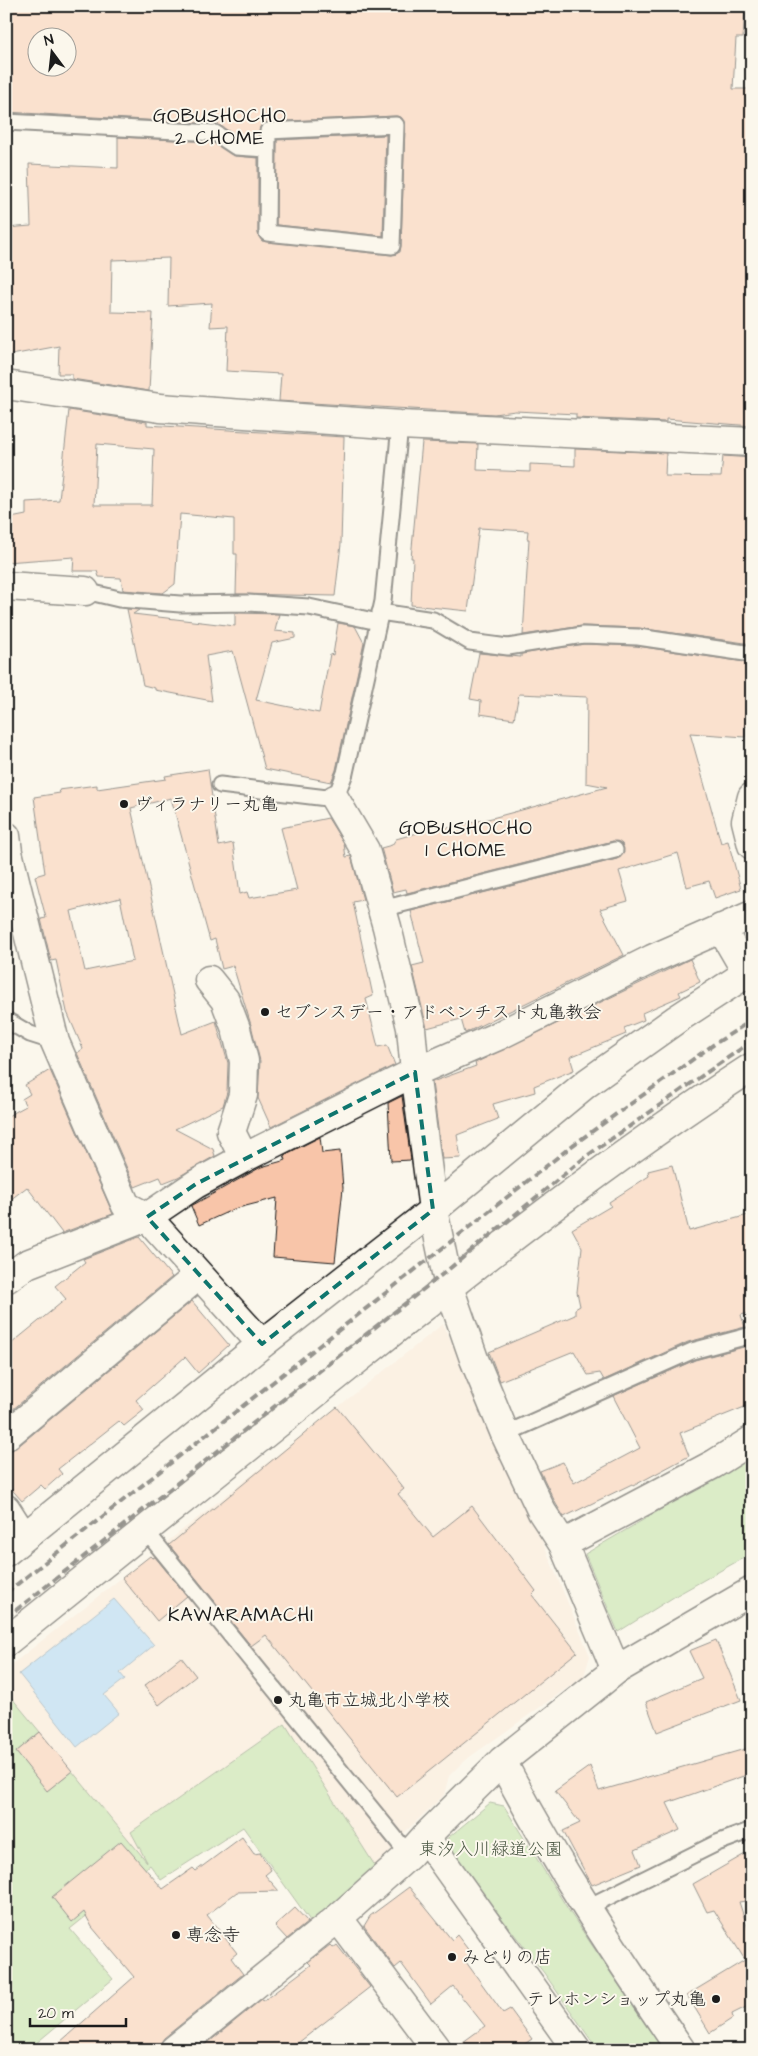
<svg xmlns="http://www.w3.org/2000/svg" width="758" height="2056" font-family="'Architects Daughter','Klee One',sans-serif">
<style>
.built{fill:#fae8d8}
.green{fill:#b3dd9a;stroke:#687c5b}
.water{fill:#9cd1fa;stroke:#6989a1}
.building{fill:#f8c5a9;stroke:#1c1c1c;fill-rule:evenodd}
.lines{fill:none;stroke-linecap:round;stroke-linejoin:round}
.lane-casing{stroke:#1c1c1c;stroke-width:19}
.street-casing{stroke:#1c1c1c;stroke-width:31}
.lane{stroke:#fbf7ec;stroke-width:15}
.street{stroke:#fbf7ec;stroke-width:28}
.rail{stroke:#1c1c1c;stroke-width:4;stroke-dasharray:8 4;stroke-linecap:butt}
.marked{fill:none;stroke:#0f766e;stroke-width:4;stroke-dasharray:10 6;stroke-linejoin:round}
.poi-dot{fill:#1c1c1c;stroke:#fbf7ec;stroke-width:2}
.labels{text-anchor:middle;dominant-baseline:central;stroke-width:4;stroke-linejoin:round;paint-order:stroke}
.poi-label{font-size:18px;fill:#1c1c1c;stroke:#fbf7ec;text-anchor:start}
.park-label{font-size:18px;fill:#495642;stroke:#fbf7ec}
.neighbourhood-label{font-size:19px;letter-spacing:1px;fill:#1c1c1c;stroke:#fbf7ec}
</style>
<rect width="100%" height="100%" fill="#fbf7ec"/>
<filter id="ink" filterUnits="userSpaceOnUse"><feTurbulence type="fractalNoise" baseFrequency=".02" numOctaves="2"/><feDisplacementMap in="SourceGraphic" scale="10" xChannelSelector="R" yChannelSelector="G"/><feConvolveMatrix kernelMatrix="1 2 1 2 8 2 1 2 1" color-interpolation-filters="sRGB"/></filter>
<g filter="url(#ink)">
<!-- built -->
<path class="built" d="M443,1324L512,1469L590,1656L584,1676L464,1761L449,1776L444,1795L404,1833L377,1869L285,1725L150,1865L70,1930L113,1979L28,2050H6V1669Z"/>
<!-- green -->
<path class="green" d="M752,1456V1553L677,1595L618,1632L585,1554Z
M6,1691L40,1732L16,1752L48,1790L72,1771L147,1862L131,1832L285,1724L377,1869L311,1922L243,1827L161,1880L150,1865L70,1929L113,1979L28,2050H6Z
M490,1803L504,1806L571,1914L663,2050H598L544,1973L443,1842Z"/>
<!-- water -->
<path class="water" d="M114,1599L154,1645L120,1673L125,1679L104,1695L119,1713L77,1747L19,1674Z"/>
<!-- building -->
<path class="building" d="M6,6H738V8L745,9L743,38H736L733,89H752V426L666,419V422L576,418V414L515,411L494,414L279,401L281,374L226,371L228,326L210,327L212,303L168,306L169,258L112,260L111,312L153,313L149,391L72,379V374H58L59,346L6,356V228L31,226L29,164L118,168V137L212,142L235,156L258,158V233L262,241L392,255L400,252L401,246L405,125L401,117L396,116L268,122L260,127L259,139L239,138L215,124L6,112ZM38,38H68V68H38Z
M386,135L383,236L276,225L277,140Z
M69,410L147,422V425L344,437L341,544L335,596L236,594L237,554H234V519L180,514L175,584L163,593L123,590L121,578L99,577L97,571H73L74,557L6,562V519L26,515V502L59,500ZM97,444L154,449L152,505H94Z
M422,442L478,444L477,470L530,472V464L575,466V449L666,453L665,476L721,477L723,456L752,458V644L638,628L582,626L523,635L529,539H527L528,531L479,528L468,611L411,605L413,558H411Z
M127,609L139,610L133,614L235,626V613L279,614L275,631L295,633V638L272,643L256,700L319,713L330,654L333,655L338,623L355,626L364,643L336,770L331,782L265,769L233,651L206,656L212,701L155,690V688L143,685Z
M584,644L637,646L752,663L750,727L745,726V737L690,733L721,843L728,841L741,889L715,898L709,881L687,887L678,853L619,871L628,901L600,909L624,955L465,1033L461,1019L427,1028L412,966L424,963L411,911L617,859L624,853L622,844L613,841L407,893L406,889L393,892L381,848L392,845L396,839L428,830L429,832L492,818L607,787L586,783L587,697L519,694L514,719L480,714L481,701L470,699L479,653L521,657V654Z
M208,769L219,846L233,843L240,894L247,892L249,898L297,890L281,828L328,818L344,844L346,857L351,856L363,900L353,902L373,996L366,999L378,1047L387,1045L395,1065L271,1127L258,1098L260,1061L251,1025L233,966L222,969L215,939L210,941L171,798L131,808L182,1034L216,1021L228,1063L227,1092L223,1106L175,1129L213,1149L215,1156L178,1177L163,1183L160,1177L135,1187L77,1053L83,1049L67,1012L56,960L51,961L41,919L46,918L35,876L45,873L34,797L60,793L59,790L97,785V789L166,779L165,776ZM120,898L133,961L85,971L71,911Z
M690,959L700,982L679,992L681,996L642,1013L644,1020L624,1028L626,1034L570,1057L574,1070L534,1086L535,1092L493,1104L498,1119L457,1135L461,1158L442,1159L432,1082L476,1066L475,1063Z
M50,1070L113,1214L62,1233L27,1187L6,1203V1117L26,1106L22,1099L30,1094L25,1085Z
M402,1096L411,1160L391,1161L388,1103Z
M320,1137L322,1153L340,1151L343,1188L335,1262L273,1257L277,1198L234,1209L199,1225L191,1206L261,1167L286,1160L284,1155Z
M672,1165L689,1231L752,1214V1312L741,1315L745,1327L688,1342L604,1380L600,1373L588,1375L574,1351L500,1381L489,1352L575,1315V1309L580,1306L577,1292L582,1247L572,1229L611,1206L609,1202L649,1176L648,1171Z
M139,1237L172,1277L6,1415V1348L66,1299L55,1286L85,1262L83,1259Z
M192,1301L229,1345L198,1373L185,1357L136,1400L144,1410L124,1426L119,1421L58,1469L62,1474L45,1489L41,1485L22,1501L6,1483V1451L16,1448Z
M751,1345L752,1404L680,1433L689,1456L633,1486L632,1484L564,1517L556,1504L540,1471L563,1462L574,1483L640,1448L613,1396L695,1360Z
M337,1407L404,1489L398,1494L433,1537L472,1506L536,1591L532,1595L577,1652L397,1797L266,1635L251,1646L169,1545Z
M150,1556L152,1558L155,1557L187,1596L157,1621L122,1578Z
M716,1640L741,1700L657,1732L646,1702L702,1678L689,1651Z
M181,1657L196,1676L159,1705L144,1686Z
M40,1732L72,1771L47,1791L16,1752Z
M752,1747V1773L667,1803L680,1830L635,1850L641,1865L592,1885L563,1831L580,1823L555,1791L590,1766L599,1791Z
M242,1837L254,1854L260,1853L271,1870L265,1875L279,1891L237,1892L207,1915L237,1953L231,1958L243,1974L164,2038L160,2044L159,2050H51L134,1977L92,1927L84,1912L72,1922L52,1897L121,1841L163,1889L193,1868L196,1871Z
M752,1850V1900L739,1902L752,1941V2004L732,2014L733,2018L710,2033L687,1995L745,1960L714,1910L707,1912L693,1884Z
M409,1887L452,1940L457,1935L473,1956L466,1962L503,2013L510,2009L532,2039L516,2050H452L485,2026L453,1986L431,2004L401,1963L395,1968L364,1926L370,1916Z
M295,1908L308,1922L287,1939L275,1926Z
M330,1945L333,1948L337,1945L370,1987L289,2050H199L262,1999L263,2001L311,1965L308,1962Z"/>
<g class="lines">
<defs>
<path id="lane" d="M6,122L215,133L236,147L266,149
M396,125L392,246L267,233L268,131Z
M85,591L119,599L180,604L248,603L309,607L378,622
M380,612L433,620L470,642L508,647L583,635L638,637L752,654
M220,785L335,799L345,773L383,601L400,425
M382,909L615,850
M6,1020L30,1034L55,1042
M505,1434L692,1351L752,1335
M145,1530L409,1855
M586,1908L717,1843L752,1830"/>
<path id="street" d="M6,385L160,408L400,425L752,442
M6,586L85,591
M752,797L746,821L752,845
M335,799L365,850L387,927L411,1028L415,1072L433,1210L449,1287L474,1359L505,1434L542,1512L563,1544L616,1670
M6,836L8,852L55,1042L126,1206L147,1217L262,1344
M721,928L747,973
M209,980L225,1000L236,1029L244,1061L243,1095L231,1132L244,1158
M6,1279L27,1264L147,1217L196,1184L244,1158L415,1072L498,1036L652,959L752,915
M6,1436L199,1275
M6,1509L24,1537
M563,1544L714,1464L752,1440
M6,1552L262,1344L433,1210L587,1083L677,1019L752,970
M6,1642C122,1549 237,1456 353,1363C482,1260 613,1157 752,1067
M502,1761C554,1862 617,1956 681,2050
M425,1837L577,2050
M338,1918L437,2050
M174,2050L338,1918L409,1855L425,1837L502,1761L600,1683L616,1670L752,1591"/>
</defs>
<!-- lane casing -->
<use href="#lane" class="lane-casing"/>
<!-- street casing -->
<use href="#street" class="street-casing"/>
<!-- lane -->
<use href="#lane" class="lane"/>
<!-- street -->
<use href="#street" class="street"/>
<!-- rail -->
<path class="rail" d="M6,1593L573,1145L713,1045L752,1020
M6,1618L449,1269L584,1158L752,1041"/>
</g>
</g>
<!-- marked area -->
<path d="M0 0H758V2056H0ZM415,1072L433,1210L262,1344L147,1217L196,1184Z" fill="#fbf7ec" fill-opacity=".55" fill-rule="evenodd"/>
<path class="marked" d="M415,1072L433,1210L262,1344L147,1217L196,1184Z"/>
<!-- markers -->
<g class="poi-dot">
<circle cx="124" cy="804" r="5"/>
<circle cx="265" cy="1012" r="5"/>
<circle cx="278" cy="1700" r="5"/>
<circle cx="176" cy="1935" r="5"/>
<circle cx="452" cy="1957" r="5"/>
<circle cx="716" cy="1999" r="5"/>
</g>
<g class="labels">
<!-- poi labels -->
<g class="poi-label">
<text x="134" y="804">ヴィラナリー丸亀</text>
<text x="275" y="1012">セブンスデー・アドベンチスト丸亀教会</text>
<text x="288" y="1700">丸亀市立城北小学校</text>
<text x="186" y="1935">専念寺</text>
<text x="462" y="1957">みどりの店</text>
<text x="706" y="1999" text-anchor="end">テレホンショップ丸亀</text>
</g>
<!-- park labels -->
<g class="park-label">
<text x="491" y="1849">東汐入川緑道公園</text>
</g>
<!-- neighbourhood labels -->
<g class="neighbourhood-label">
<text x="220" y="116">GOBUSHOCHO<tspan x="220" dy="22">2 CHOME</tspan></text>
<text x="466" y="828">GOBUSHOCHO<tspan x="466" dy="22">1 CHOME</tspan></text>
<text x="241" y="1615">KAWARAMACHI</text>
</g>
</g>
<!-- margin -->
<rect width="758" height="2056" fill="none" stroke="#fbf7ec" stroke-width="25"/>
<rect x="12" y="12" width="733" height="2031" fill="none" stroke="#1c1c1c" stroke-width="2" filter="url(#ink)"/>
<!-- north arrow -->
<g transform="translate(52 52) rotate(345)"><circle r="24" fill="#fbf7ec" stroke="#a29f99"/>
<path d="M0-4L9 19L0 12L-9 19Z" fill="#1c1c1c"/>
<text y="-8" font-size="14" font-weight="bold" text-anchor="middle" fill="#1c1c1c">N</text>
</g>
<!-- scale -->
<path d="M30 2018v8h96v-8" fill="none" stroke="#1c1c1c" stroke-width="2.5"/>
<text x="38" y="2018" font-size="15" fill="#1c1c1c" stroke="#fbf7ec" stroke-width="4" paint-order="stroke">20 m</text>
</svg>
